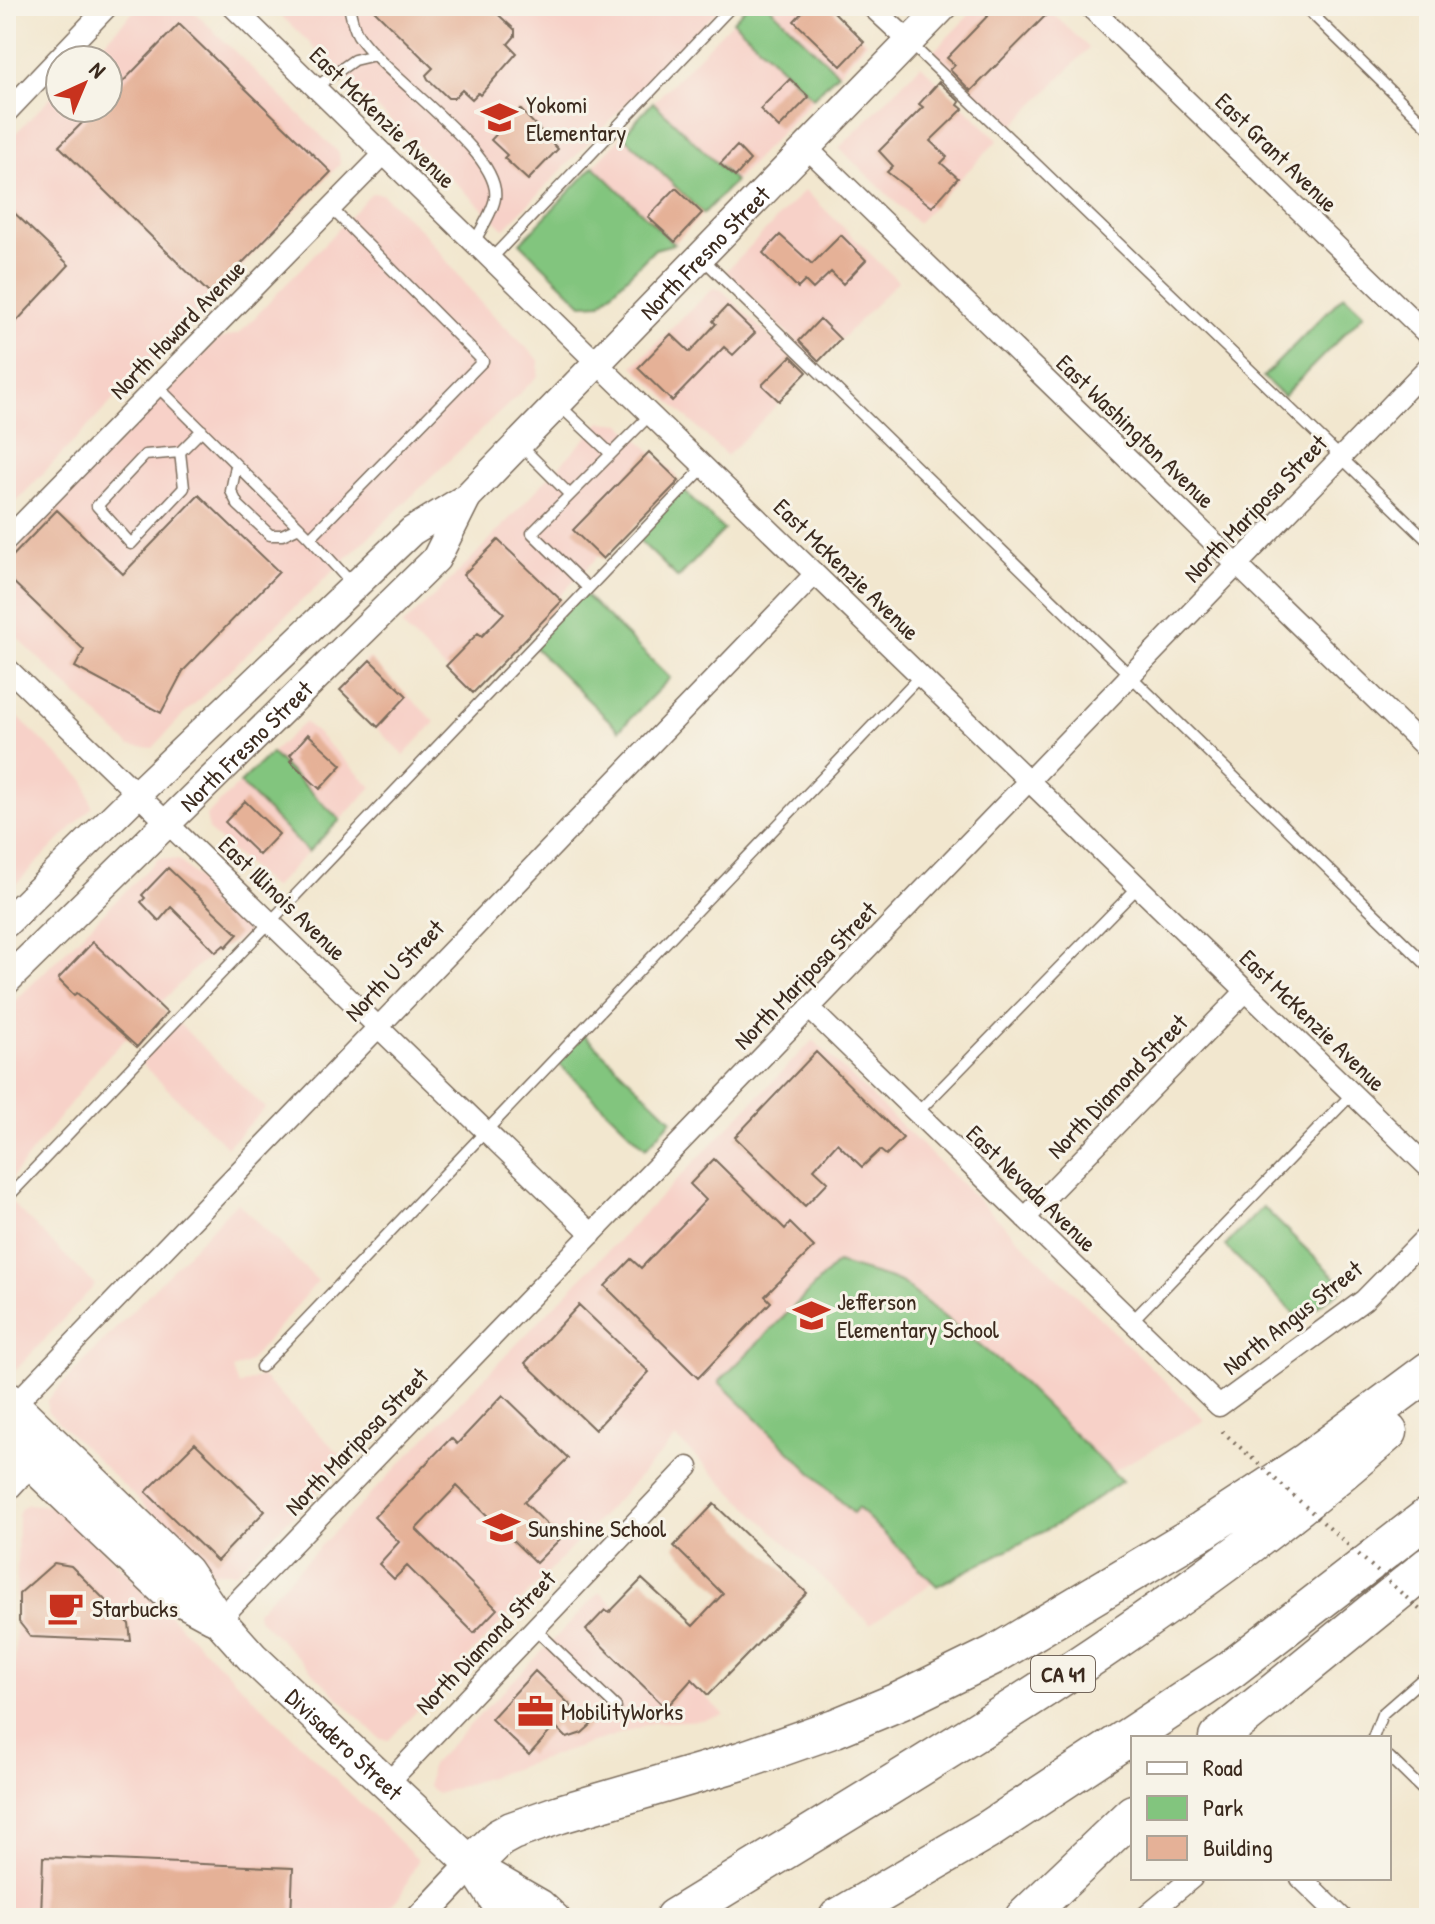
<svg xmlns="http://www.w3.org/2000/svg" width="1435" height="1924" font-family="'Patrick Hand',sans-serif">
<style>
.built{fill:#f7d1c8}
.green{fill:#82c57e;stroke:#5e784e;stroke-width:2}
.building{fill:#e5b197}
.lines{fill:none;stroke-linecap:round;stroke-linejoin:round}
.lane-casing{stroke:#7b6c5c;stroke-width:13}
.street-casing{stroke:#7b6c5c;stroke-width:23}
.secondary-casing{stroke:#7b6c5c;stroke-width:31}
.primary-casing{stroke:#7b6c5c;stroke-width:35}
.highway-casing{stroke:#7b6c5c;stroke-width:41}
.lane{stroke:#fff;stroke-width:10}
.street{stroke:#fff;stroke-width:20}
.secondary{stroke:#fff;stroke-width:28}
.primary{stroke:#fff;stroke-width:32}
.highway{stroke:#fff;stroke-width:38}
.path-bridge{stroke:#7b6c5c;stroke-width:4;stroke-dasharray:2 6;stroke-linecap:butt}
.labels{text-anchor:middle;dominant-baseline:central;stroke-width:6;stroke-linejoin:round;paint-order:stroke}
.shield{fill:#f7f3e8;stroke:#73665b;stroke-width:2}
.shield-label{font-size:22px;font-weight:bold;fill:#3b2a1e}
.poi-label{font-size:24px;fill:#3b2a1e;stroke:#f7f3e8;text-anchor:start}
.street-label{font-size:24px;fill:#3b2a1e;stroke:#f7f3e8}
</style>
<rect width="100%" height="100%" fill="#f7f3e8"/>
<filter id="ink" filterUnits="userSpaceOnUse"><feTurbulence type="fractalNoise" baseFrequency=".0125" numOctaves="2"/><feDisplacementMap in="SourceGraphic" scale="16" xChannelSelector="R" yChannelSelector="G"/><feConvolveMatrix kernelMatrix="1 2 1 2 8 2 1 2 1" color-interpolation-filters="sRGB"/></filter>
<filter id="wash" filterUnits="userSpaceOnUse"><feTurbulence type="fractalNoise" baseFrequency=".006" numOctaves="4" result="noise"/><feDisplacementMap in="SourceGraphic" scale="32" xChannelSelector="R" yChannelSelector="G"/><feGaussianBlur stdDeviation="1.8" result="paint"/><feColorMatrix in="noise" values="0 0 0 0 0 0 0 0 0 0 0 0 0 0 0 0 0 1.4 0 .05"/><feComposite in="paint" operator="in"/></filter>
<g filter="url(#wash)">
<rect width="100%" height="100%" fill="#f2e7cf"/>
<!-- built -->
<path class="built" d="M139,6H188L339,153L340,164L6,512V143L60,88V108H108V60H87Z
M271,6H722L504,229Z
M769,6H829L867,42L838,73Z
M978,6H1045L1089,48L1010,129L932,53Z
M733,21L813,99L735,181L654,102Z
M921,65L998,140L917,223L839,148Z
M623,135L703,214L674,244L594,166Z
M805,190L898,281L818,363L725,272Z
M372,193L382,194L423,232L482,304L539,360L538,376L292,610L182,716L153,748L130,746L6,627V560L217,340L240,333Z
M713,288L722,290L807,374L727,456L633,366Z
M601,422L622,424L677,476L467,690L402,626L458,573Z
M369,658L435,722L404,755L337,690Z
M6,706L85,781L92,807L6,894Z
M305,722L372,787L340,820L271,753Z
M240,783L308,852L273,888L209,831L206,816Z
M159,858L179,860L251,931L197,966L102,1063L6,1185V1010Z
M175,1020L265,1108L227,1147L137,1059Z
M813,1040L1205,1420L1042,1511L870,1624L676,1438L389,1740L380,1739L258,1618L257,1611Z
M6,1197L95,1285L16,1370L6,1369Z
M237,1202L318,1281L248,1363L233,1369L239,1386L261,1376L347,1461L236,1572H212L47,1411V1400Z
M28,1504L59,1507L418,1860L401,1895L379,1918H6V1774L15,1658L18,1516L21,1508Z
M600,1592L724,1715L701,1720L652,1723L437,1794L428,1785L431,1765Z"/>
<!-- green -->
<path class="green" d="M747,6H769L838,73L813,98L733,21Z
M653,102L735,181L703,214L623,135Z
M594,166L674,244L655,249L601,303L582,304L520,243Z
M1344,295L1364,314L1283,396L1263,377Z
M683,490L724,530L678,578L636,537Z
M582,592L670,678L619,730L531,644Z
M271,753L340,820L308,852L240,783Z
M583,1034L672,1120L646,1148L557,1062Z
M1263,1207L1345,1287L1300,1319L1225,1246Z
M837,1263L901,1282L1006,1367L1122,1481L1060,1523L937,1586L858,1508L853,1513L719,1382Z"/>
<g id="blocks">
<!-- building -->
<path class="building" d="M370,6H489L515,30V36L508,44L517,53L480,95L478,93L472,99L462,90L454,98H448L428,79L426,75L433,68Z
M808,6H828L864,42L841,66L794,21Z
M997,6H1055L971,91L950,70L955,65L947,58Z
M179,24L331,172L211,295L59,146L97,108H108V97Z
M790,79L809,97L779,128L760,109Z
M939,82L960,102L958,105L963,109L930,141L947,157L941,163L958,178L932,207L887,172L893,166L879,151L923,107L919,104Z
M520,109L558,149L528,180L504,158L507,155L491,140Z
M737,146L750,160L735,177L720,164Z
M676,188L702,213L675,242L648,217Z
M6,205L69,265L15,323L6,314Z
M780,235L812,264L841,235L866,260L843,284L831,272L813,289L805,281L798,288L763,253Z
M727,306L755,333L733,355L724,347L672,401L638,368L671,334L690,352L716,324L713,321Z
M820,319L840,339L819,361L799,341Z
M791,356L807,372L779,401L762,385Z
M649,452L679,481L603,559L573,530Z
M199,495L279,572L183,671L161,713L75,667L84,650L6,575V563L57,510L123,574Z
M498,540L562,601L473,693L446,666L478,633L482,636L504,613L463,575Z
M370,660L407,696L378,727L340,690Z
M308,734L342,765L320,789L290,761L293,758L290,755Z
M245,801L279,834L259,855L225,822Z
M168,868L238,934L226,947L224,945L216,952L171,907L159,921L141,902L145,898L142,895Z
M93,942L167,1013L137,1047L77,993L74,995L58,979Z
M816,1052L903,1138L886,1155L880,1150L862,1167L837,1143L814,1169L828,1182L805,1206L735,1137Z
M714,1159L785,1229L790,1223L814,1247L765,1296L771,1302L698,1378L605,1286L631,1259L641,1268L706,1200L690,1184Z
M579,1305L649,1372L595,1430L525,1363Z
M503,1395L568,1458L524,1502L561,1538L536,1563L457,1486L416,1529L497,1609L474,1633L407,1566L394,1579L379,1564L399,1542L374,1517L451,1438L457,1444Z
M195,1443L265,1511L217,1561L146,1492Z
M714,1504L807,1593L708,1695L692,1679L666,1708L586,1630L605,1610L609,1613L642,1579L693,1626L723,1594L674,1546Z
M54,1563L71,1566L129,1624L131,1641L31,1637L19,1622V1594Z
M535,1671L591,1725L582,1733L567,1738L555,1726L529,1755L491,1719Z
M43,1857L293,1868L291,1918H41Z"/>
</g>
</g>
<g filter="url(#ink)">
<use href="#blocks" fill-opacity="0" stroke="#7b6c5c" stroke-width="2"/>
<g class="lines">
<defs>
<path id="lane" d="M349,6C351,16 353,27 358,35C383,75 502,152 495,198C493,212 480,230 474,243
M1304,6L1429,128
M911,44L1429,542
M316,87L354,60L375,55
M702,258L1429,967
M491,259L732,6
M157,386L310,538L353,585
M559,405L610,453
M520,445L570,495L650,415
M180,452L184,488L131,544L97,506L145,455Z
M180,452L202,430
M236,466L231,491L238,505L270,535H282L299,527
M570,495L532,533L588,588
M310,538L483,361L331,208
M917,1113L1138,887
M6,1199L704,467
M1132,1321L1352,1094
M261,1367L920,676
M534,1628L616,1707
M1373,1738L1382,1714L1429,1673
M1389,1757L1429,1796"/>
<path id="street" d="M232,6L597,363L1429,1168
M871,6L910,42
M1089,6L1429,336
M6,113L108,6
M807,148L1429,751
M6,540L384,154
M6,667L592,1234
M809,1008L1219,1406L1364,1300L1429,1234
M1025,1218L1246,991
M14,1405L815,574
M219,1620L1429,366
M387,1784L688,1467
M1301,1878L1342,1918
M1144,1918L1192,1878"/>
<g id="secondary">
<path id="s1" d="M6,923L137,794L412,531L466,498L944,6"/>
<path id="s2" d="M6,981L436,559L466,499"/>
<path d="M6,1487L29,1462"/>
<path d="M421,1918L472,1864L541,1904L556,1918"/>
</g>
<g id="primary">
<path id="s3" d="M6,1397L186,1571L219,1620L252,1657L472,1864L507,1918"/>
<path d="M6,1440L165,1591L213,1617"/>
</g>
<path id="highway" d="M1218,1738L1429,1566
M472,1864L499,1838L512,1831L560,1814L741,1761L835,1728L900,1701L994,1655L1203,1530L1305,1463L1429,1371
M674,1918C918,1767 1172,1623 1388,1432
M838,1918L988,1830L1230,1670L1429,1516
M1024,1918L1133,1814"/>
</defs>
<!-- lane casing -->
<use href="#lane" class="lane-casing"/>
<!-- street casing -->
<use href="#street" class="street-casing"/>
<!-- secondary casing -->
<use href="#secondary" class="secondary-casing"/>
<!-- primary casing -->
<use href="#primary" class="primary-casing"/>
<!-- highway casing -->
<use href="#highway" class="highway-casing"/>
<!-- lane -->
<use href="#lane" class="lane"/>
<!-- street -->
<use href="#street" class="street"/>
<!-- secondary -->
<use href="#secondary" class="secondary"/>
<!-- primary -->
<use href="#primary" class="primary"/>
<!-- highway -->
<use href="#highway" class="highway"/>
<!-- path-bridge -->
<path class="path-bridge" d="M1222,1431L1429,1618"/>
</g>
</g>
<!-- icons -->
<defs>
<symbol id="school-bare" viewBox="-9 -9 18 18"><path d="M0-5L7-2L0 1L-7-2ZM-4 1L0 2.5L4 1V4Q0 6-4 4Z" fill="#c8321e" stroke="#f7f3e8" stroke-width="2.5" paint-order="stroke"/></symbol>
<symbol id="cafe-bare" viewBox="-9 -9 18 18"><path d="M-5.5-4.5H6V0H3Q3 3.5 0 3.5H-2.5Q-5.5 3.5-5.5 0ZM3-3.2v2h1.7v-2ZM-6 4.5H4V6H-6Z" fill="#c8321e" stroke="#f7f3e8" stroke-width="2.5" paint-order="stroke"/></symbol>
<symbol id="office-bare" viewBox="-9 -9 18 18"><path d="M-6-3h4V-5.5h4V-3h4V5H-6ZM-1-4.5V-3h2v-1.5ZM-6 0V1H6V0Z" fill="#c8321e" stroke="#f7f3e8" stroke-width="2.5" paint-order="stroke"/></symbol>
</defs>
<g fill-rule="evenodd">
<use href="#school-bare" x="474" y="92" width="51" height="51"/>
<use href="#school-bare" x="786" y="1290" width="51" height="51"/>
<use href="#school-bare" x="476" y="1502" width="51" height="51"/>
<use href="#cafe-bare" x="40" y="1582" width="51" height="51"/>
<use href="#office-bare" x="510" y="1686" width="51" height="51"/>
</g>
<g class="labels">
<!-- shield labels -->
<rect class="shield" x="1031" y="1656" width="64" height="36" rx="6"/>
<g class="shield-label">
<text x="1063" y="1674">CA 41</text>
</g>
<!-- poi labels -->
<g class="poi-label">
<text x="526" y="104">Yokomi<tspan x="526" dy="28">Elementary</tspan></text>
<text x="837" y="1301">Jefferson<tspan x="837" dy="28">Elementary School</tspan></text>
<text x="528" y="1528">Sunshine School</text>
<text x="92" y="1608">Starbucks</text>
<text x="561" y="1711">MobilityWorks</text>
</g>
<!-- street labels -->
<g class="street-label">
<text transform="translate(383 117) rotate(44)">East McKenzie Avenue</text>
<text transform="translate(1277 152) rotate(44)">East Grant Avenue</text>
<text stroke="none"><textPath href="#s1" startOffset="970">North Fresno Street</textPath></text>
<text transform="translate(177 329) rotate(-46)">North Howard Avenue</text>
<text transform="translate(1136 431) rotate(44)">East Washington Avenue</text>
<text transform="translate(1255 508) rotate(-46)">North Mariposa Street</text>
<text transform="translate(847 569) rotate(44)">East McKenzie Avenue</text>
<text stroke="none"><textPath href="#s2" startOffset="336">North Fresno Street</textPath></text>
<text transform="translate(283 898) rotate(44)">East Illinois Avenue</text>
<text transform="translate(394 970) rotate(-46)">North U Street</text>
<text transform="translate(805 975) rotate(-46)">North Mariposa Street</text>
<text transform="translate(1313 1020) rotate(44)">East McKenzie Avenue</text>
<text transform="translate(1117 1086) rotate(-46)">North Diamond Street</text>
<text transform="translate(1032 1188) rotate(44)">East Nevada Avenue</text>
<text transform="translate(1292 1317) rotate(-38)">North Angus Street</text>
<text transform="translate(356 1441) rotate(-46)">North Mariposa Street</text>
<text transform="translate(485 1642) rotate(-46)">North Diamond Street</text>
<text stroke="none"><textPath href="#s3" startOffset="486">Divisadero Street</textPath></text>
</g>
</g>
<!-- margin -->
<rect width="1435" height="1924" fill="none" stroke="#f7f3e8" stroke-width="32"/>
<!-- legend -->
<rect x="1131" y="1736" width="260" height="144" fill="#f7f3e8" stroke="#aca397" stroke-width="2"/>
<rect x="1147" y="1762" width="40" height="12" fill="#ffffff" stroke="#aca397" stroke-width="2"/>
<text x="1203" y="1776" font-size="24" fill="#3b2a1e">Road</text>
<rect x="1147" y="1796" width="40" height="24" fill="#82c57e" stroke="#aca397" stroke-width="2"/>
<text x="1203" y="1816" font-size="24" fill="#3b2a1e">Park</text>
<rect x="1147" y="1836" width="40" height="24" fill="#e5b197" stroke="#aca397" stroke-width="2"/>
<text x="1203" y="1856" font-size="24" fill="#3b2a1e">Building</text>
<!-- north arrow -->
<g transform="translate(84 84) rotate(44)"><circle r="38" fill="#f7f3e8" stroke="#aca397" stroke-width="2"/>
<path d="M0-6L14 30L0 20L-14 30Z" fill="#c8321e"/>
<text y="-12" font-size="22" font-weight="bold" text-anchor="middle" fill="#3b2a1e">N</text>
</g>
</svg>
